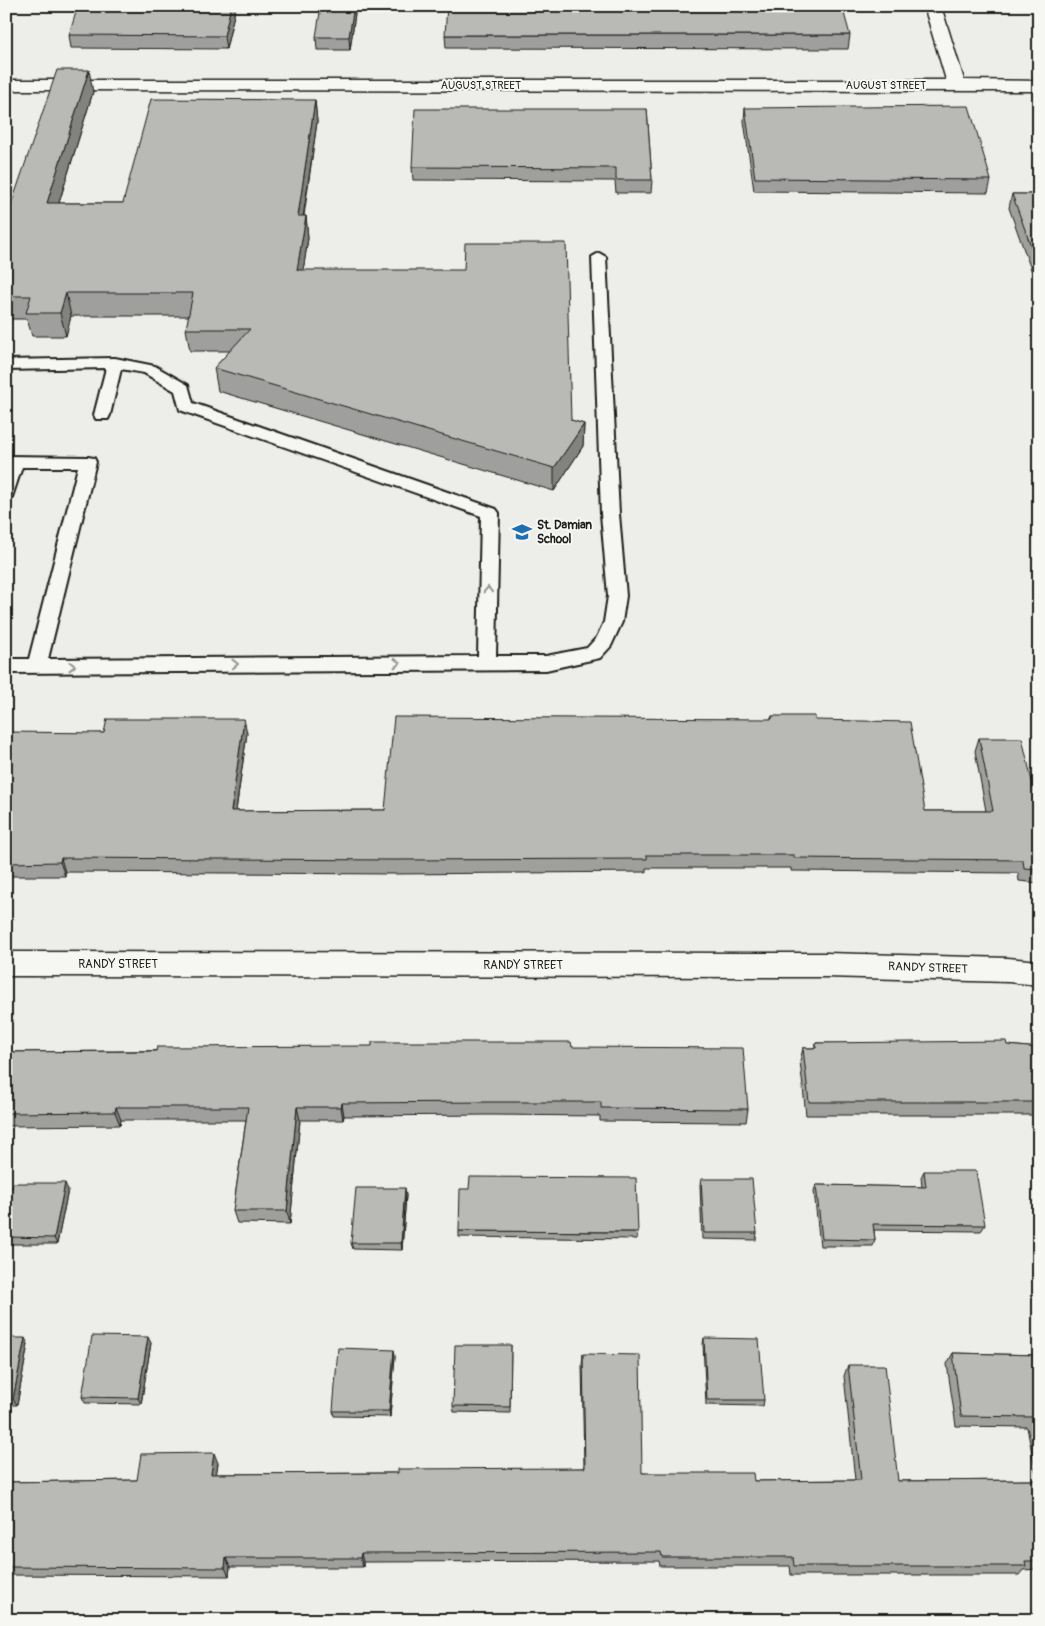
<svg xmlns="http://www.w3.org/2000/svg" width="1045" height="1626" font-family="Pangolin,sans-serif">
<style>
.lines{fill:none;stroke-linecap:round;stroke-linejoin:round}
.lane-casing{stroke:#1c1c1c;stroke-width:4}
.street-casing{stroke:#1c1c1c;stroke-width:3}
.lane{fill:#f6f6f2;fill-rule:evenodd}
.street{fill:#f6f6f2;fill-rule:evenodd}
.wall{fill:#9f9f9d;stroke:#1c1c1c}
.shaded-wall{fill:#82827f;stroke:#1c1c1c}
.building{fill:#b9b9b6;stroke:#1c1c1c}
.oneway{stroke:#949492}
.labels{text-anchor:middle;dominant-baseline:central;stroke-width:4;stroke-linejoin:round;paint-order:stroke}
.far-street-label{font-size:11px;fill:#1c1c1c;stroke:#f6f6f2}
.poi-label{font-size:12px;font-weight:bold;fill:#1c1c1c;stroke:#f6f6f2;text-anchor:start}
.street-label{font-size:12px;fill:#1c1c1c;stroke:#f6f6f2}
</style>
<rect width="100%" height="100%" fill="#edede9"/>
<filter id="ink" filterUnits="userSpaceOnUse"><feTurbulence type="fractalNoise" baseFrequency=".02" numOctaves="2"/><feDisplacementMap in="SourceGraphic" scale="10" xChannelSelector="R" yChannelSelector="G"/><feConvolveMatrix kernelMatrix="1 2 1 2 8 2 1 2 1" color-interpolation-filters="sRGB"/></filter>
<g filter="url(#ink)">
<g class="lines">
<defs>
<path id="lane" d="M599,253L606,257L619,514L626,596L622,622L611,646L600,658L546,670L6,673V659H29L78,467H22L12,497L6,499V456L88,457L94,458L96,462L48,659L478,656L481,516L180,410L175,391L144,373L121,369L110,415L108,419H96L94,415L106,368L6,370V360L115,358L155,366L188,385L193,403L496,509L499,513L496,656H546L587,648L597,637L604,622L608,596L601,514L592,257Z"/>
<path id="street" d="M924,6H941L964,80L1039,81V91L6,90V80H946Z
M6,952L826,953L1008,958L1039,961V985L1008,982L826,977L6,976Z"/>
</defs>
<!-- lane casing -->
<use href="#lane" class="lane-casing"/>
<!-- street casing -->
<use href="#street" class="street-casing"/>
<!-- lane -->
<use href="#lane" class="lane"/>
<!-- street -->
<use href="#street" class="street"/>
</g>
<!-- wall -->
<path class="wall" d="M236,6L226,49L71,48L69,35Z
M356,6L350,50H317L316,37Z
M445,35H850L848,49L446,48Z
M93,92L59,203H123L315,100L317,122L304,216H306L308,238L303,270L571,420L584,424L583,446L554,491L218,391L214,368L230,351H190L186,329L189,316H71L66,336H32L27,319H6V214H8Z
M745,108L991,180L988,193L754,191L744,121Z
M647,109L652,180L651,193H616L615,181L413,180L412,167Z
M1012,194H1039V292L1009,208Z
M772,716L815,720L925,811H986L975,751L979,738L1039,811V883L1019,881L1018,873L791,871V868H646V872L393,874L65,872V876H6V737L104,733H247L236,811L385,810L771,719Z
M816,1043L1007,1045L1039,1048V1115H806L800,1061L803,1048H814Z
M572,1047L748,1109L746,1122L600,1121V1116L491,1115L344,1116L343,1120H300L290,1224L237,1223L233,1211L246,1120H121L120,1125L6,1126V1052Z
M924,1171L985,1225L981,1231L874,1230L875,1240L873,1246H820L814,1191L816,1185L922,1187L921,1177Z
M701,1179L757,1233L756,1240L702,1239L700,1185Z
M6,1188L68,1190L57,1244H6Z
M406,1195L402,1250L353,1249L351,1243Z
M459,1231L638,1232L637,1239L459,1237Z
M6,1338L28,1344L17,1405H6Z
M704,1338L764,1400L763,1406L706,1405L703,1344Z
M151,1343L141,1404L85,1403L82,1397Z
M511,1345L510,1413L454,1412L453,1406Z
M394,1350L395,1356L390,1417L334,1416L333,1411Z
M953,1353L1039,1355V1569L1023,1570L1019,1575H791L790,1566H660L659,1561L363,1562V1567H230L229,1576L6,1575V1482L137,1480L218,1463L216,1474L398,1473L584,1468L582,1365L583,1354L642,1473L754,1481L855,1480L844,1376L848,1365L898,1481L1037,1480L1027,1427L956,1426L947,1364Z"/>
<!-- shaded-wall -->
<path class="shaded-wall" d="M231,6H236L226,49L224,36Z
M354,6H356L350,50L349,37Z
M89,70L93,92L52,225L47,203Z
M315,100L317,122L300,238L298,216Z
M306,216L308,238L300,292L297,270Z
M66,293L71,316L66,336L60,313Z
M584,424L583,446L554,491V468Z
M244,719L247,733L234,824L231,811Z
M61,858L65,872V876L60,862Z
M342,1103L344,1116L343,1120L341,1107Z
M116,1107L121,1120L120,1125L115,1112Z
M297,1107L300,1120L290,1224L287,1211Z
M65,1183L68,1190L57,1244L54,1238Z
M405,1188L406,1195L402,1250L401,1243Z
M148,1337L151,1343L141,1404L138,1398Z
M25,1338L28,1344L17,1405L13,1399Z
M394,1350L395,1356L390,1417L389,1411Z
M214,1453L218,1463L215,1484L211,1474Z
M361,1553L363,1562V1567L360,1558Z
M226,1558L230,1567L229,1576L225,1568Z"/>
<!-- building -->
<path class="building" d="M78,6H231L224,36L69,35Z
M321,6H354L349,37H316Z
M447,6H842L850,35H445Z
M57,70H89L47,203H123L151,99L315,100L298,216H306L297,270H464L465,243H566L571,420L584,424L554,468L214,368L250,329H186L193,293H66L60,313H26L31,296H6V214H8Z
M969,106L991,180L755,178L745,108Z
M415,109H647L652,180H616V168L412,167Z
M1012,194H1039V268Z
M772,716H815V720L910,722L925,811H993L979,738H1022L1039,811V869L1024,868L1023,860L794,858V855H647V859L392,860L61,858L60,862L6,863V737L7,732L104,733L107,719H244L231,811L385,810L394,717L772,719Z
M1006,1041L1007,1045L1039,1048V1102H809L803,1048H816V1043Z
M372,1042H571L572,1047L743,1048L748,1109L601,1108V1102H491L342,1103L341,1107H297L287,1211H233L248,1107H116L115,1112L6,1113V1052L156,1051L157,1047L372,1046Z
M924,1171H976L985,1225L873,1224L875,1240L822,1239L816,1185L926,1187Z
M470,1177L636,1178L638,1232L459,1231L460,1189H469Z
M701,1179H752L757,1233H704Z
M13,1183H65L54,1238L6,1237V1188H12Z
M356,1188H405L401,1243H351Z
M92,1336L148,1337L138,1398L82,1397Z
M6,1338H25L13,1399H6Z
M704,1338L759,1339L764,1400H707Z
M455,1345H511L510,1407L453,1406Z
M338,1348L394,1350L389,1411H333Z
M953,1353L1039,1355V1443L1034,1417L961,1416Z
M583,1354L640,1355L642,1473H753L754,1481L861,1480L848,1365H885L898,1481L1039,1480V1561H1025L1026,1566H794L793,1557H662L661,1552L361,1553L360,1558H226L225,1568L6,1567V1482L137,1480L141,1454L214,1453L211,1474L398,1473V1469L585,1468Z"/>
<!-- one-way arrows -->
<defs><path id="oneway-chevron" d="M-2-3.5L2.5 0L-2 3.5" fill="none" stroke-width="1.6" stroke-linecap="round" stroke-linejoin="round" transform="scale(1.25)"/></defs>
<g class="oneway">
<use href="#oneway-chevron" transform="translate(488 590) rotate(-89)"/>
<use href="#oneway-chevron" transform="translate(397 663)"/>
<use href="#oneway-chevron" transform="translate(235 664) rotate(-1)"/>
<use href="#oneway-chevron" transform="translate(72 666)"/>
</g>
</g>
<!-- icons -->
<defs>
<symbol id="school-bare" viewBox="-9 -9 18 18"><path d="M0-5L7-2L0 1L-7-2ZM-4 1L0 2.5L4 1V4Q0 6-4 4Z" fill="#1f6fb2" stroke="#f6f6f2" stroke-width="2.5" paint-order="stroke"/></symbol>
</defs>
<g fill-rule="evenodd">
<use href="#school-bare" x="508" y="518" width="28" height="28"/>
</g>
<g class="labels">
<!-- far-street labels -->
<g class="far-street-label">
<text x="481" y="85">AUGUST STREET</text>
<text x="886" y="85">AUGUST STREET</text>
</g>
<!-- poi labels -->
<g class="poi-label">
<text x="537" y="525">St. Damian<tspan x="537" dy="14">School</tspan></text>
</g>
<!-- street labels -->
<g class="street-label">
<text x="118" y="964">RANDY STREET</text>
<text x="523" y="965">RANDY STREET</text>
<text transform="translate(928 968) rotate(2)">RANDY STREET</text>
</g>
</g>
<!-- margin -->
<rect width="1045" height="1626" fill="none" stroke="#f6f6f2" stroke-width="25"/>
<rect x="12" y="12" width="1020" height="1601" fill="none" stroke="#1c1c1c" stroke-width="2" filter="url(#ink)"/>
</svg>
